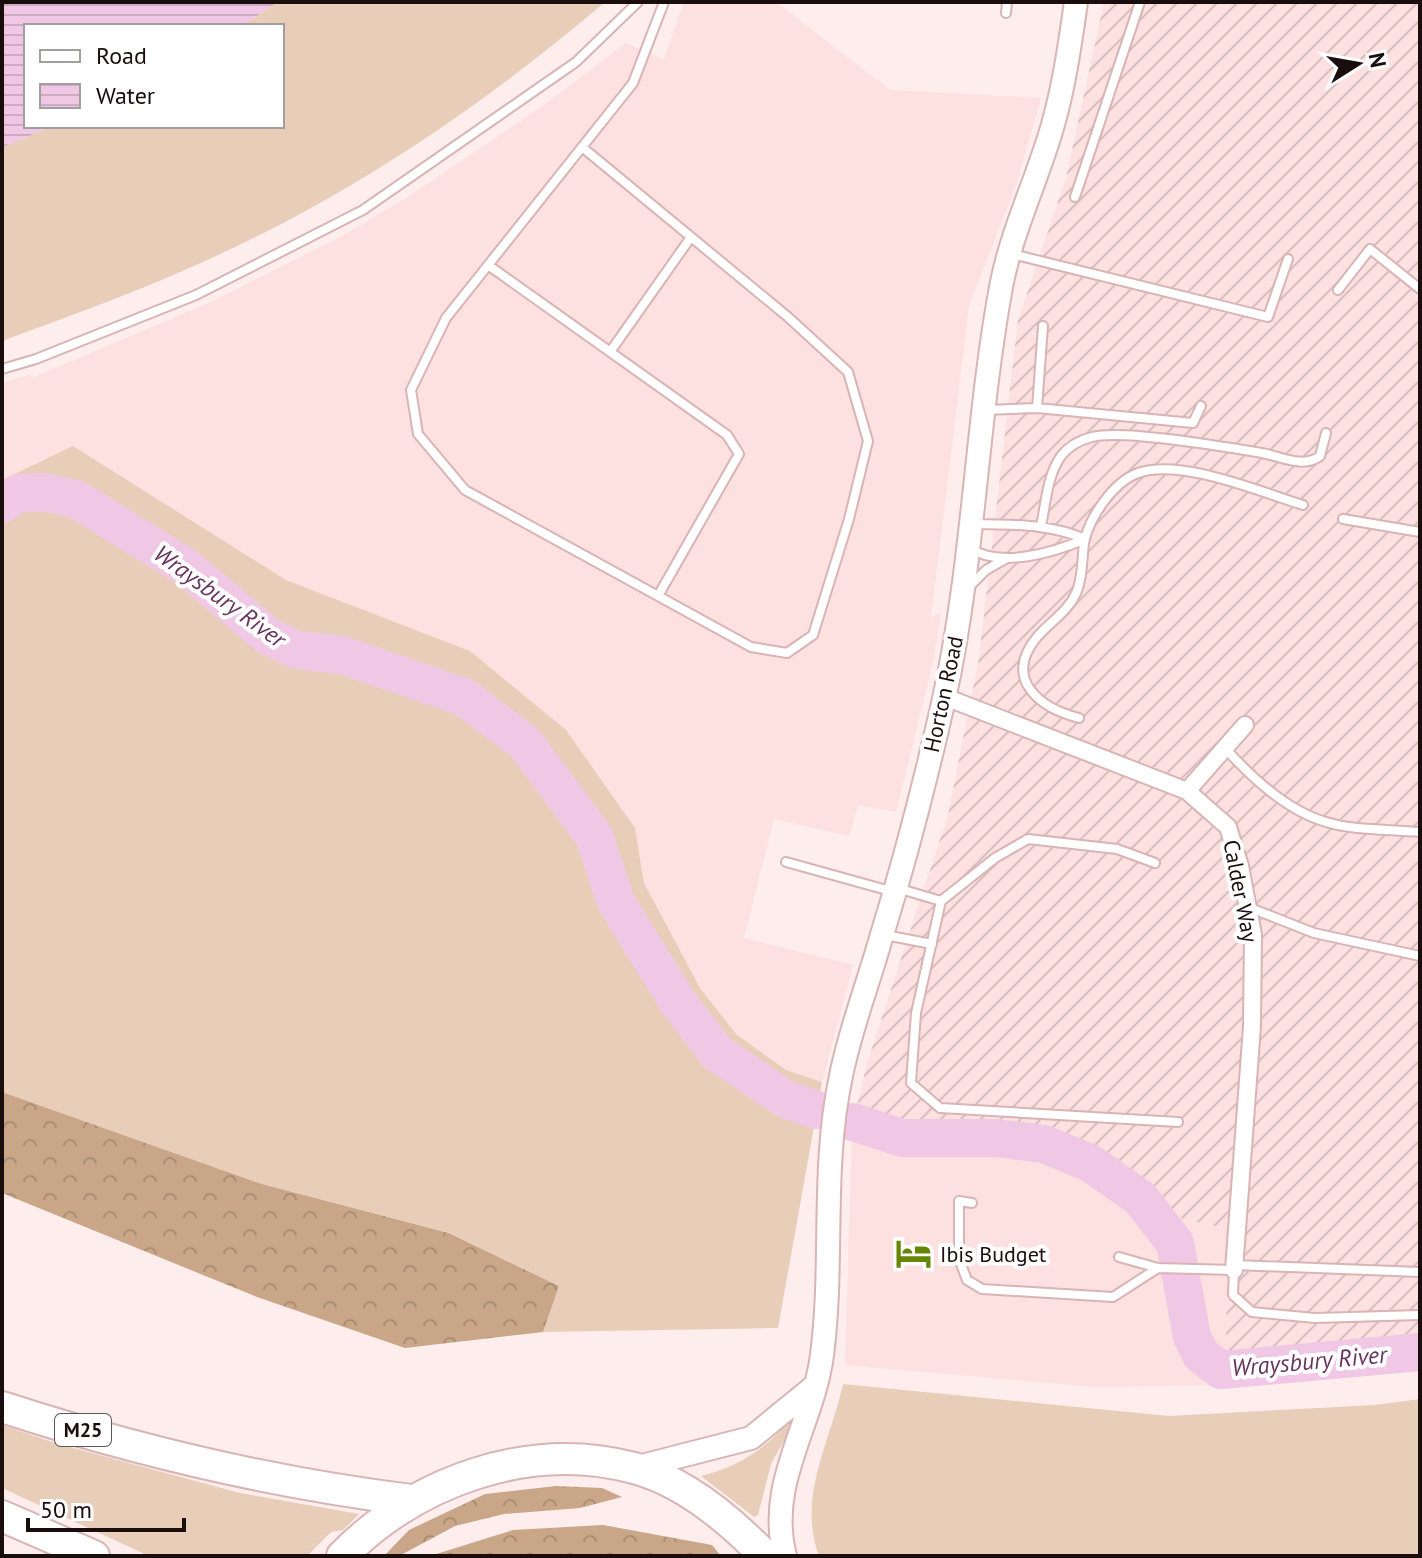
<svg xmlns="http://www.w3.org/2000/svg" width="1422" height="1558" viewBox="0 0 1422 1558" font-family="'PT Sans',sans-serif">
<style>
.built{fill:#fde0e0}
.industrial{fill:url(#industrial-furrows)}
.grass{fill:#e8ceb9}
.forest{fill:url(#forest-crowns)}
.water{fill:url(#water-rules)}
.lines{fill:none;stroke-linecap:round;stroke-linejoin:round}
.river{stroke:#f0c8e5;stroke-width:38}
.lane-casing{stroke:#d9b4b4;stroke-width:12}
.street-casing{stroke:#d9b4b4;stroke-width:20}
.secondary-casing{stroke:#d9b4b4;stroke-width:26}
.highway-casing{stroke:#d9b4b4;stroke-width:34}
.lane{stroke:#fff;stroke-width:8}
.street{stroke:#fff;stroke-width:16}
.secondary{stroke:#fff;stroke-width:22}
.highway{stroke:#fff;stroke-width:30}
.labels{text-anchor:middle;dominant-baseline:central;stroke-width:8;stroke-linejoin:round;paint-order:stroke}
.shield{fill:#fff;stroke:#5e5656;stroke-width:2}
.shield-label{font-size:20px;font-weight:bold;fill:#190d0d}
.street-label{font-size:22px;fill:#190d0d;stroke:#fff}
.poi-label{font-size:22px;fill:#190d0d;stroke:#fff;text-anchor:start}
.water-label{font-size:24px;font-style:italic;fill:#67355c;stroke:#fff}
</style>
<defs>
<pattern id="industrial-furrows" width="10" height="10" patternUnits="userSpaceOnUse" patternTransform="scale(2)"><rect width="10" height="10" fill="#fde0e0"/><path d="M-1 1l2-2M0 10L10 0M9 11l2-2" fill="none" stroke="#d8bfbf"/></pattern>
<pattern id="forest-crowns" width="20" height="18" patternUnits="userSpaceOnUse" patternTransform="scale(2)"><rect width="20" height="18" fill="#c9a688"/><path d="M2 6a3 3 0 1 1 6 0M12 15a3 3 0 1 1 6 0" fill="none" stroke="#ac8e74"/></pattern>
<pattern id="water-rules" width="6" height="5" patternUnits="userSpaceOnUse" patternTransform="scale(2)"><rect width="6" height="5" fill="#f0c8e5"/><path d="M0 2.5h6" fill="none" stroke="#cdabc3"/></pattern>
</defs>
<rect width="100%" height="100%" fill="#fdeded"/>
<!-- built -->
<path class="built" d="M684,2H776L890,90L1041,98L1017,182L969,306L931,617L941,613L933,662L896,812L858,805L849,836L774,819L744,938L853,965L822,1082L786,1070L736,1034L700,988L644,883L635,828L470,651L286,580L73,446L2,480V383L30,374L32,378L213,301L340,237L408,197L540,108L626,43L664,60Z
M852,1128L931,1152L1051,1158L1074,1164L1140,1209L1228,1229L1225,1385L1094,1387L845,1365Z"/>
<!-- industrial -->
<path class="industrial" d="M1104,2H1420V1369L1225,1385L1228,1229L1140,1209L1074,1164L1051,1158L931,1152L852,1128L867,1063L948,815L979,658L1018,320L1066,178Z"/>
<!-- grass -->
<path class="grass" d="M278,2H605C484,105 350,196 205,261C139,291 70,316 2,341V147L53,126H282V26H242Z
M73,446L286,580L470,651L566,730L635,828L644,883L700,988L736,1034L786,1070L822,1082L778,1328L543,1332L559,1286L450,1233L262,1184L2,1092V480Z
M843,1384L1169,1416L1375,1405L1420,1399V1556H819C797,1497 830,1443 843,1384Z
M804,1405L771,1464L758,1515L754,1517L701,1476C746,1466 776,1439 804,1405Z
M2,1425L55,1443L240,1493L359,1514L343,1530L331,1532L307,1556H149L2,1488Z"/>
<!-- forest -->
<path class="forest" d="M2,1092L262,1184L449,1233L559,1286L543,1332L405,1348L257,1297L2,1193Z
M556,1486L602,1488L622,1497L580,1508L504,1514L455,1526L399,1556H384L409,1530L485,1494Z
M603,1525L712,1545L721,1556H430L513,1530Z"/>
<!-- water -->
<path class="water" d="M2,2H278L242,26H26V126H53L2,147Z"/>
<g class="lines">
<!-- river -->
<path class="river" d="M2,504L19,493L44,492L76,499L186,567L268,636L297,650L342,655L464,697L525,743L594,836L616,902L678,1002L717,1053L787,1100L817,1110
M853,1122L902,1138H996L1044,1144L1090,1163L1140,1198L1175,1243L1192,1337L1201,1355L1221,1370L1420,1352"/>
<defs>
<path id="lane" d="M1006,13L1007,2
M582,147L788,317L848,372L868,441L849,519L813,635L787,653L751,647L465,490L418,434L411,390L446,318L633,83L664,2
M1075,197L1140,2
M1012,254L1268,317L1288,259
M488,265L727,435L739,454L658,596
M1338,290L1370,249L1420,289
M610,352L691,237
M2,369L36,359L196,295L363,210L576,62L638,2
M1037,408L1043,326
M987,410L1037,408L1193,423L1201,406
M1343,519L1420,532
M972,524C1011,525 1049,523 1085,539
M1041,526C1046,503 1047,476 1061,456C1068,447 1080,440 1092,437C1122,429 1226,447 1262,453C1280,456 1303,469 1320,456L1326,433
M970,548C1000,569 1055,552 1085,539
M967,589L986,570L1007,558
M1079,718C1040,708 1002,679 1037,637C1051,621 1069,611 1077,591C1083,576 1082,559 1084,543C1089,518 1113,482 1138,473C1181,458 1260,492 1303,505
M1225,748C1251,777 1287,811 1326,822C1355,831 1390,829 1420,832
M786,862L894,892
M1155,863L1117,849L1028,839L995,858L941,901L916,1013L911,1083L940,1108L1178,1122
M897,888L941,901
M1248,907L1314,933L1420,956
M885,935L932,944
M972,1203L959,1201V1259L967,1280L982,1289L1113,1297L1158,1268
M1119,1257L1158,1268L1234,1270L1233,1295L1252,1312L1315,1318L1420,1315
M1235,1265L1420,1272"/>
<path id="street" d="M945,697L1187,791L1228,827L1240,866L1253,935L1252,1026L1234,1270
M1187,791L1245,725"/>
<path id="secondary" d="M634,1468L751,1438L816,1385
M785,1556C766,1483 813,1425 822,1355C834,1262 821,1169 841,1076C850,1030 868,984 881,938C905,860 926,779 944,699C974,563 976,424 1001,287C1011,233 1037,180 1052,128C1064,87 1070,44 1076,2"/>
<path id="highway" d="M2,1407C134,1450 273,1483 411,1500
M2,1516L94,1556
M342,1556C416,1481 529,1440 634,1468C684,1481 730,1520 765,1556"/>
</defs>
<!-- lane casing -->
<use href="#lane" class="lane-casing"/>
<!-- street casing -->
<use href="#street" class="street-casing"/>
<!-- secondary casing -->
<use href="#secondary" class="secondary-casing"/>
<!-- highway casing -->
<use href="#highway" class="highway-casing"/>
<!-- lane -->
<use href="#lane" class="lane"/>
<!-- street -->
<use href="#street" class="street"/>
<!-- secondary -->
<use href="#secondary" class="secondary"/>
<!-- highway -->
<use href="#highway" class="highway"/>
</g>
<!-- icons -->
<defs>
<symbol id="hotel-bare" viewBox="-9 -9 18 18"><path d="M-6-4.5h1.5V1H6V5H4.5V3h-9V5H-6ZM-4 0a1.8 1.8 0 1 1 3.6 0ZM.5 0V-2.5h3Q6-2.5 6 0Z" fill="#658703" stroke="#fff" stroke-width="2.5" paint-order="stroke"/></symbol>
</defs>
<g fill-rule="evenodd">
<use href="#hotel-bare" x="888" y="1228" width="51" height="51"/>
</g>
<g class="labels">
<!-- shield labels -->
<rect class="shield" x="55" y="1414" width="56" height="32" rx="6"/>
<g class="shield-label">
<text x="83" y="1430">M25</text>
</g>
<!-- street labels -->
<g class="street-label">
<text transform="translate(943 694) rotate(-78)">Horton Road</text>
<text transform="translate(1241 891) rotate(79)">Calder Way</text>
</g>
<!-- poi labels -->
<g class="poi-label">
<text x="940" y="1254">Ibis Budget</text>
</g>
<!-- water labels -->
<g class="water-label">
<text transform="translate(220 596) rotate(36)">Wraysbury River</text>
<text transform="translate(1309 1361) rotate(-5)">Wraysbury River</text>
</g>
</g>
<!-- border -->
<rect width="1422" height="1558" fill="none" stroke="#190d0d" stroke-width="8"/>
<!-- legend -->
<rect x="24" y="24" width="260" height="104" fill="#ffffff" stroke="#a39e9e" stroke-width="2"/>
<rect x="40" y="50" width="40" height="12" fill="#ffffff" stroke="#a39e9e" stroke-width="2"/>
<text x="96" y="64" font-size="24" fill="#190d0d">Road</text>
<rect x="40" y="84" width="40" height="24" fill="url(#water-rules)" stroke="#a39e9e" stroke-width="2"/>
<text x="96" y="104" font-size="24" fill="#190d0d">Water</text>
<!-- north arrow -->
<g transform="translate(1358 64) rotate(79)" stroke="#ffffff" stroke-width="6" paint-order="stroke">
<path d="M0-6L14 30L0 20L-14 30Z" fill="#190d0d"/>
<text y="-12" font-size="22" font-weight="bold" text-anchor="middle" fill="#190d0d">N</text>
</g>
<!-- scale -->
<path d="M28 1518v12h156v-12" fill="none" stroke="#190d0d" stroke-width="4"/>
<text x="40" y="1518" font-size="24" fill="#190d0d" stroke="#ffffff" stroke-width="6" paint-order="stroke">50 m</text>
</svg>
